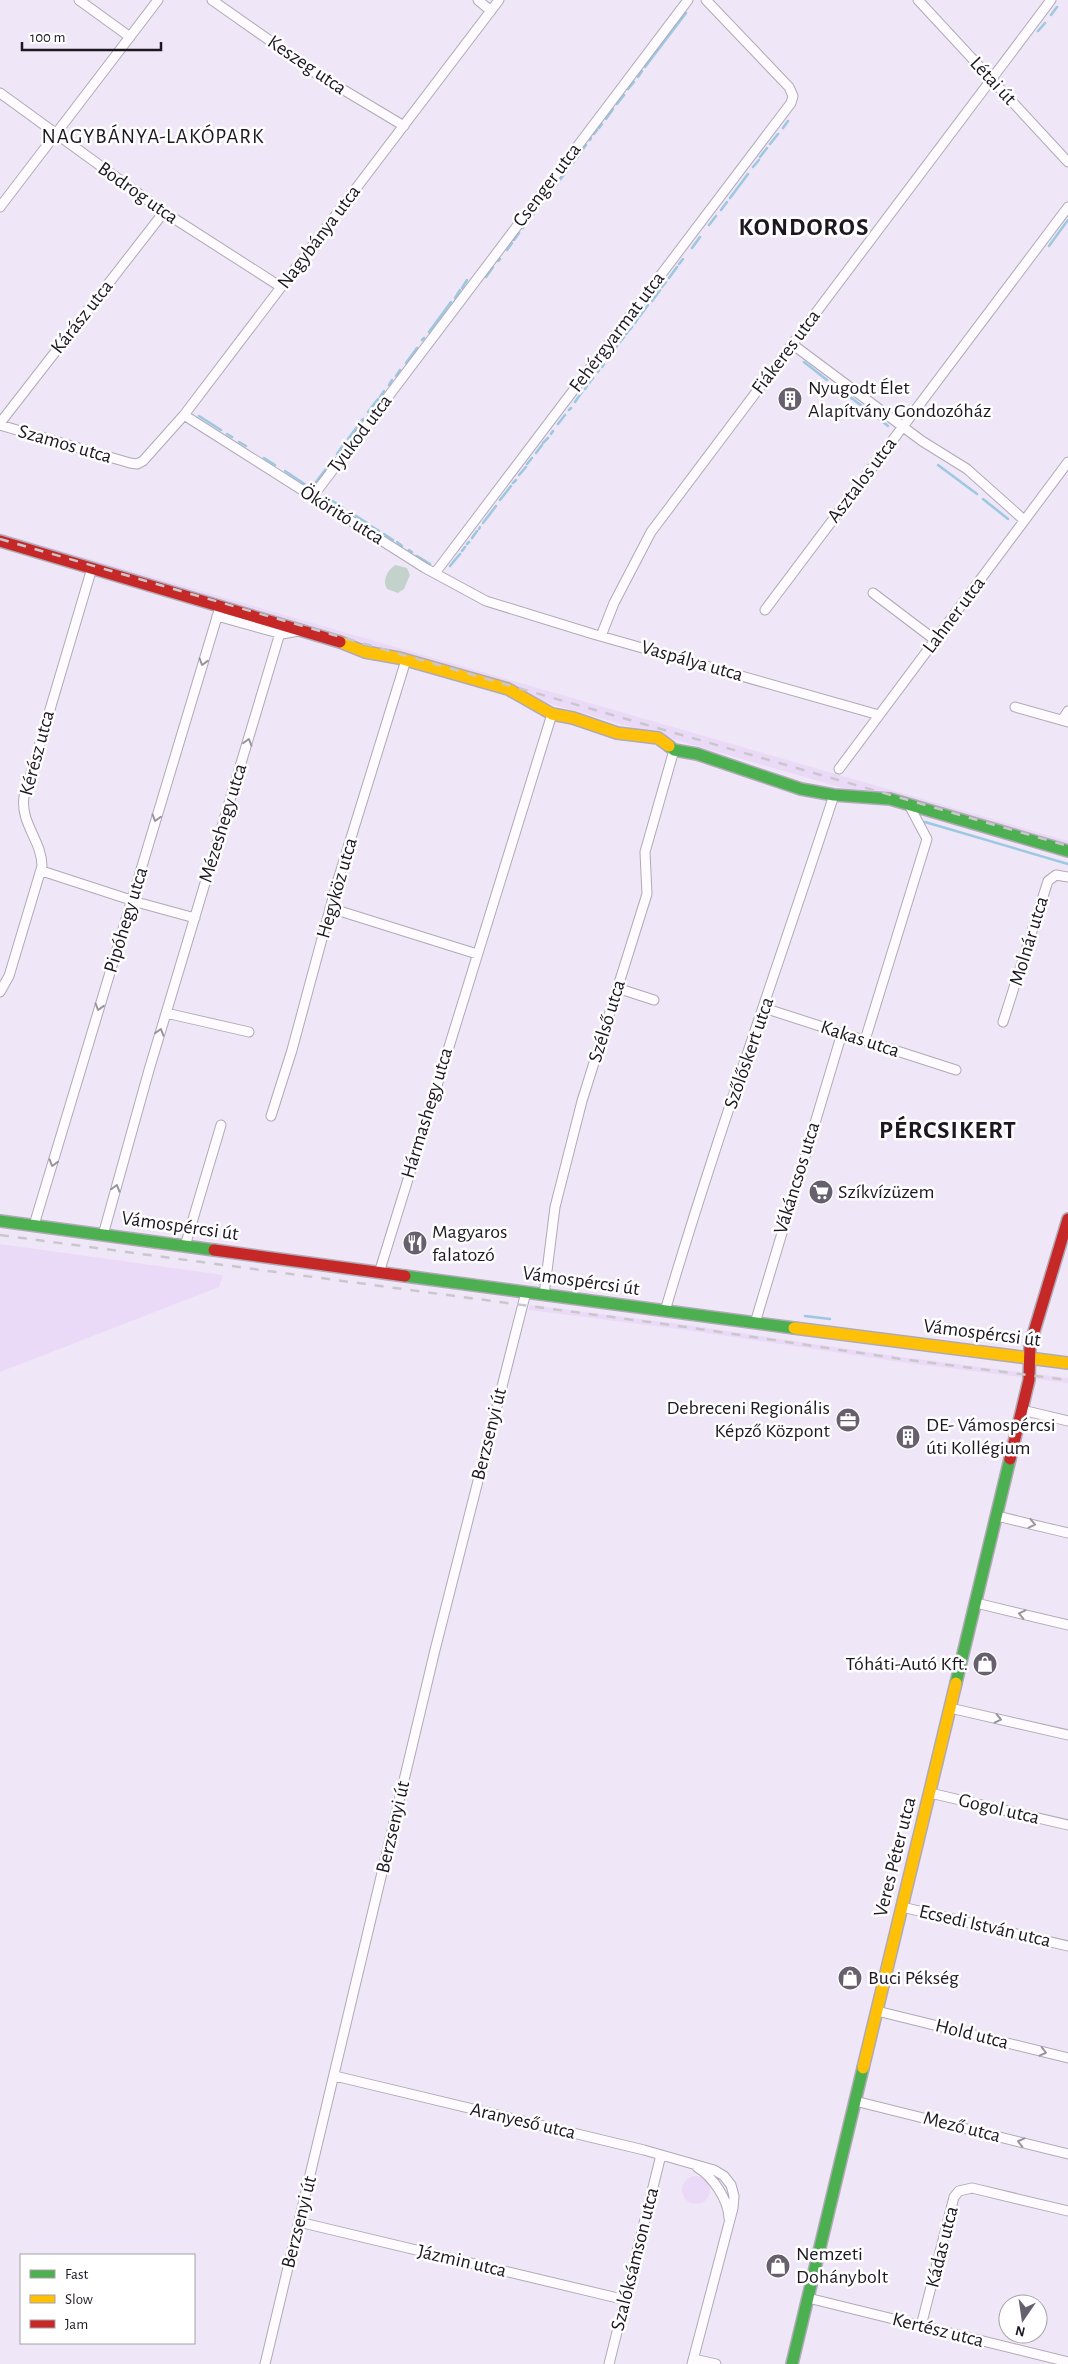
<svg xmlns="http://www.w3.org/2000/svg" width="1068" height="2364" viewBox="0 0 1068 2364" font-family="'Alegreya Sans',sans-serif">
<style>
.built{fill:#eadaf7}
.green{fill:#c3d3cc}
.lines{fill:none;stroke-linecap:round;stroke-linejoin:round}
.stream{stroke:#9cc8e1;stroke-width:2.5}
.street-casing{stroke:#b0aab6;stroke-width:11}
.fast-casing{stroke:#b0aab6;stroke-width:14}
.slow-casing{stroke:#b0aab6;stroke-width:14}
.jam-casing{stroke:#b0aab6;stroke-width:14}
.street{stroke:#fdfbfe;stroke-width:9}
.fast{stroke:#4caf50;stroke-width:11}
.slow{stroke:#ffc107;stroke-width:11}
.jam{stroke:#c62828;stroke-width:11}
.rail{stroke:#cac7cc;stroke-width:2.5;stroke-dasharray:9 9;stroke-linecap:butt}
.oneway{stroke:#98949b}
.labels{text-anchor:middle;dominant-baseline:central;stroke-width:5;stroke-linejoin:round;paint-order:stroke}
.street-label{font-size:20px;fill:#1d1722;stroke:#fff}
.poi-label{font-size:20px;fill:#1d1722;stroke:#fff;text-anchor:start}
.neighbourhood-label{font-size:21px;letter-spacing:1px;fill:#1d1722;stroke:#fff}
.district-label{font-size:25px;font-weight:bold;letter-spacing:1px;fill:#1d1722;stroke:#fff}
</style>
<rect width="100%" height="100%" fill="#efe6f7"/>
<!-- built -->
<path class="built" d="M0,533L1068,841V853L0,545Z
M0,1244L223,1275L219,1287L0,1372Z
M530,1305L687,1325L901,1357L1068,1378V1383L900,1362L686,1330L529,1310Z
M682 2190a14 14 0 1 1 28 0a14 14 0 1 1-28 0Z"/>
<!-- green -->
<path class="green" d="M395,565L407,568L410,575L404,589L398,593L387,589C382,580 387,571 395,565Z"/>
<g class="lines">
<!-- stream -->
<path class="stream" d="M1051,15L1057,7
M1038,31L1045,23
M645,67L686,13
M638,77L642,71
M628,89L634,82
M617,104L624,95
M606,119L613,109
M599,128L602,124
M783,128L788,121
M594,134L597,130
M590,140L591,138
M770,144L778,134
M583,149L586,145
M760,157L767,148
M572,164L582,151
M753,167L759,160
M555,186L567,171
M547,197L551,192
M730,198L748,174
M539,207L545,199
M721,210L727,202
M532,216L536,211
M709,225L716,216
M523,228L530,219
M514,240L519,233
M1049,246L1068,220
M692,248L700,237
M507,250L512,243
M498,261L500,259
M679,264L683,259
M486,277L493,267
M669,278L677,267
M662,287L666,282
M462,288L467,280
M455,298L460,290
M652,301L660,290
M640,316L648,305
M635,323L638,318
M429,332L451,302
M626,334L632,327
M422,340L424,338
M620,342L624,337
M610,356L617,346
M606,360L608,358
M804,362L827,380
M406,363L417,348
M602,367L604,364
M598,372L599,370
M396,376L400,370
M589,383L593,378
M389,385L392,380
M834,385L866,409
M585,389L587,386
M380,397L384,391
M575,402L582,392
M569,410L571,408
M368,412L378,399
M873,414L888,426
M199,416L221,430
M558,424L565,415
M227,434L232,437
M551,434L553,431
M348,439L363,419
M239,442L246,446
M543,443L548,438
M536,453L542,445
M337,454L344,444
M264,458L275,465
M527,464L532,458
M938,465L977,494
M285,471L309,487
M519,475L526,467
M316,482L332,461
M513,483L516,480
M326,497L345,509
M983,499L1008,519
M500,500L511,486
M353,514L367,523
M483,523L496,506
M371,526L379,531
M479,529L480,527
M384,534L393,540
M472,538L477,531
M397,542L402,546
M467,544L469,542
M409,550L412,552
M462,551L465,547
M417,556L430,564
M450,566L460,554
M925,822L1068,864
M805,1316L830,1319"/>
<defs>
<path id="street" d="M79,0L130,37
M212,0L317,74L404,126
M478,0L491,11
M918,0L1068,162
M0,93L164,212L281,287
M0,207L158,0
M792,344L922,441L967,469L1024,520
M184,415L425,568L486,601L593,634L879,715
M0,423L164,212
M0,425L130,463L137,464L143,461L184,415L499,0
M313,496L688,0
M435,573L791,103L793,96L789,87L706,0
M873,593L935,640
M765,610L1068,207
M217,616L282,634L304,630
M601,636L614,603L651,532L1051,0
M1015,707L1068,722
M1062,720L1068,711
M839,769L1068,462
M42,871L140,903L195,918
M330,908L477,954
M617,988L654,1000
M0,992L9,976L42,866C42,841 20,823 24,797L92,568
M764,1008L956,1070
M166,1013L249,1032
M1003,1022L1048,881L1056,875L1068,877
M865,1040L927,839L909,805
M271,1116L292,1050L337,883L406,660
M34,1225L220,607
M103,1235L149,1070L280,633
M185,1246L221,1125
M379,1273L552,714
M544,1295L555,1207L582,1101L647,894L645,852L674,750
M665,1311C716,1138 778,967 834,795
M755,1323L842,1033
M1022,1410L1068,1421
M997,1516L1068,1533
M976,1603L1068,1625
M950,1708L1068,1735
M930,1793L1068,1825
M902,1907L1068,1946
M877,2011L1068,2058
M335,2076L644,2150L714,2170L724,2176L731,2185L734,2196L733,2208L692,2364
M855,2101L1068,2154
M697,2167C713,2177 728,2199 729,2218
M299,2222L626,2300
M808,2298L1068,2362
M921,2326L954,2197L959,2191L972,2188L1068,2211
M694,2359L716,2364
M265,2364L435,1650L526,1292
M609,2364L661,2155"/>
<path id="fast" d="M669,746L674,750L697,754L801,789L834,795L890,799L1068,851
M0,1221L214,1250
M405,1276L794,1328
M956,1683L1010,1459
M792,2364L863,2068"/>
<path id="slow" d="M340,642L365,652L399,658L508,689L552,714L573,718L617,733L658,738L669,746
M794,1328L1068,1363
M863,2068L956,1683"/>
<path id="jam" d="M0,541L340,642
M214,1250L405,1276
M1010,1459L1029,1380L1030,1345L1068,1219"/>
</defs>
<!-- street casing -->
<use href="#street" class="street-casing"/>
<!-- fast casing -->
<use href="#fast" class="fast-casing"/>
<!-- slow casing -->
<use href="#slow" class="slow-casing"/>
<!-- jam casing -->
<use href="#jam" class="jam-casing"/>
<!-- street -->
<use href="#street" class="street"/>
<!-- fast -->
<use href="#fast" class="fast"/>
<!-- slow -->
<use href="#slow" class="slow"/>
<!-- jam -->
<use href="#jam" class="jam"/>
<!-- rail -->
<path class="rail" d="M0,539L1068,846
M0,1235L686,1327L901,1359L1068,1380"/>
</g>
<!-- one-way arrows -->
<defs><path id="oneway-chevron" d="M-2-3.5L2.5 0L-2 3.5" fill="none" stroke-width="1.6" stroke-linecap="round" stroke-linejoin="round" transform="scale(1.25)"/></defs>
<g class="oneway">
<use href="#oneway-chevron" transform="translate(203 662) rotate(107)"/>
<use href="#oneway-chevron" transform="translate(248 742) rotate(-73)"/>
<use href="#oneway-chevron" transform="translate(156 818) rotate(106)"/>
<use href="#oneway-chevron" transform="translate(99 1007) rotate(107)"/>
<use href="#oneway-chevron" transform="translate(160 1032) rotate(-73)"/>
<use href="#oneway-chevron" transform="translate(53 1163) rotate(107)"/>
<use href="#oneway-chevron" transform="translate(116 1188) rotate(-74)"/>
<use href="#oneway-chevron" transform="translate(1032 1524) rotate(13)"/>
<use href="#oneway-chevron" transform="translate(1022 1614) rotate(-167)"/>
<use href="#oneway-chevron" transform="translate(998 1719) rotate(13)"/>
<use href="#oneway-chevron" transform="translate(1043 2052) rotate(14)"/>
<use href="#oneway-chevron" transform="translate(1021 2142) rotate(-166)"/>
</g>
<!-- icons -->
<defs>
<symbol id="building-disc" viewBox="-11 -11 22 22"><circle r="9.5" fill="#665f6d" stroke="#fff"/><path d="M-4-6H4V6H1V3H-1V6H-4ZM-2.5-4.3h1.7v1.8h-1.7ZM.8-4.3h1.7v1.8H.8ZM-2.5-1h1.7V.8h-1.7ZM.8-1h1.7V.8H.8Z" fill="#fff"/></symbol>
<symbol id="supermarket-disc" viewBox="-11 -11 22 22"><circle r="9.5" fill="#665f6d" stroke="#fff"/><path d="M-6-5.5h2.5l.6 2H6L4.5 2H-2.5L-4.4-4H-6ZM-1.5 3.2a1.3 1.3 0 1 0 .1 0ZM3 3.2a1.3 1.3 0 1 0 .1 0Z" fill="#fff"/></symbol>
<symbol id="restaurant-disc" viewBox="-11 -11 22 22"><circle r="9.5" fill="#665f6d" stroke="#fff"/><path d="M-5-6h1v4h1v-4h1v4h1v-4h1v5L-1.5 .5V6h-2V.5L-5-1ZM5-6V6H3V1.5H1.5Q1.5-4 5-6Z" fill="#fff"/></symbol>
<symbol id="office-disc" viewBox="-11 -11 22 22"><circle r="9.5" fill="#665f6d" stroke="#fff"/><path d="M-6-3h4V-5.5h4V-3h4V5H-6ZM-1-4.5V-3h2v-1.5ZM-6 0V1H6V0Z" fill="#fff"/></symbol>
<symbol id="shop-disc" viewBox="-11 -11 22 22"><circle r="9.5" fill="#665f6d" stroke="#fff"/><path d="M-5-2.5h2.3a2.7 3.5 0 0 1 5.4 0H5L5.5 6h-11ZM-1.5-2.5h3a1.5 2.3 0 0 0-3 0Z" fill="#fff"/></symbol>
</defs>
<g fill-rule="evenodd">
<use href="#building-disc" x="776" y="385" width="28" height="28"/>
<use href="#supermarket-disc" x="807" y="1178" width="28" height="28"/>
<use href="#restaurant-disc" x="401" y="1229" width="28" height="28"/>
<use href="#office-disc" x="834" y="1406" width="28" height="28"/>
<use href="#building-disc" x="894" y="1423" width="28" height="28"/>
<use href="#shop-disc" x="971" y="1650" width="28" height="28"/>
<use href="#shop-disc" x="836" y="1964" width="28" height="28"/>
<use href="#shop-disc" x="764" y="2252" width="28" height="28"/>
</g>
<g class="labels">
<!-- street labels -->
<g class="street-label">
<text transform="translate(307 65) rotate(34)">Keszeg utca</text>
<text transform="translate(993 81) rotate(47)">Létai út</text>
<text transform="translate(547 185) rotate(-53)">Csenger utca</text>
<text transform="translate(138 193) rotate(35)">Bodrog utca</text>
<text transform="translate(319 237) rotate(-53)">Nagybánya utca</text>
<text transform="translate(82 317) rotate(-52)">Kárász utca</text>
<text transform="translate(617 332) rotate(-53)">Fehérgyarmat utca</text>
<text transform="translate(786 352) rotate(-53)">Fiákeres utca</text>
<text transform="translate(360 434) rotate(-53)">Tyukod utca</text>
<text transform="translate(65 444) rotate(16)">Szamos utca</text>
<text transform="translate(862 480) rotate(-53)">Asztalos utca</text>
<text transform="translate(342 515) rotate(32)">Ököritó utca</text>
<text transform="translate(954 615) rotate(-53)">Lahner utca</text>
<text transform="translate(692 661) rotate(16)">Vaspálya utca</text>
<text transform="translate(37 753) rotate(-75)">Kérész utca</text>
<text transform="translate(223 823) rotate(-73)">Mézeshegy utca</text>
<text transform="translate(337 888) rotate(-74)">Hegyköz utca</text>
<text transform="translate(126 920) rotate(-73)">Pipóhegy utca</text>
<text transform="translate(1029 941) rotate(-73)">Molnár utca</text>
<text transform="translate(607 1021) rotate(-73)">Szélső utca</text>
<text transform="translate(860 1039) rotate(18)">Kakas utca</text>
<text transform="translate(749 1053) rotate(-71)">Szőlőskert utca</text>
<text transform="translate(427 1113) rotate(-73)">Hármashegy utca</text>
<text transform="translate(797 1178) rotate(-73)">Vákáncsos utca</text>
<text transform="translate(180 1226) rotate(8)">Vámospércsi út</text>
<text transform="translate(581 1281) rotate(8)">Vámospércsi út</text>
<text transform="translate(982 1333) rotate(7)">Vámospércsi út</text>
<text transform="translate(489 1434) rotate(-76)">Berzsenyi út</text>
<text transform="translate(999 1809) rotate(13)">Gogol utca</text>
<text transform="translate(393 1827) rotate(-77)">Berzsenyi út</text>
<text transform="translate(895 1857) rotate(-76)">Veres Péter utca</text>
<text transform="translate(985 1926) rotate(13)">Ecsedi István utca</text>
<text transform="translate(972 2034) rotate(14)">Hold utca</text>
<text transform="translate(523 2121) rotate(13)">Aranyeső utca</text>
<text transform="translate(962 2127) rotate(14)">Mező utca</text>
<text transform="translate(299 2222) rotate(-76)">Berzsenyi út</text>
<text transform="translate(942 2247) rotate(-76)">Kádas utca</text>
<text transform="translate(635 2259) rotate(-76)">Szalóksámson utca</text>
<text transform="translate(462 2261) rotate(13)">Jázmin utca</text>
<text transform="translate(938 2330) rotate(14)">Kertész utca</text>
</g>
<!-- poi labels -->
<g class="poi-label">
<text x="808" y="388">Nyugodt Élet<tspan x="808" dy="23">Alapítvány Gondozóház</tspan></text>
<text x="838" y="1192">Szíkvízüzem</text>
<text x="432" y="1232">Magyaros<tspan x="432" dy="23">falatozó</tspan></text>
<text x="830" y="1408" text-anchor="end">Debreceni Regionális<tspan x="830" dy="23">Képző Központ</tspan></text>
<text x="926" y="1425">DE- Vámospércsi<tspan x="926" dy="23">úti Kollégium</tspan></text>
<text x="968" y="1664" text-anchor="end">Tóháti-Autó Kft.</text>
<text x="868" y="1978">Buci Pékség</text>
<text x="796" y="2254">Nemzeti<tspan x="796" dy="23">Dohánybolt</tspan></text>
</g>
<!-- neighbourhood labels -->
<g class="neighbourhood-label">
<text x="153" y="136">NAGYBÁNYA-LAKÓPARK</text>
</g>
<!-- district labels -->
<g class="district-label">
<text x="804" y="227">KONDOROS</text>
<text x="948" y="1130">PÉRCSIKERT</text>
</g>
</g>
<!-- legend -->
<rect x="20" y="2254" width="175" height="90" fill="#ffffff" stroke="#a5a2a7"/>
<rect x="30" y="2270" width="25" height="8" fill="#4caf50" stroke="#a5a2a7"/>
<text x="65" y="2279" font-size="15" fill="#1d1722">Fast</text>
<rect x="30" y="2295" width="25" height="8" fill="#ffc107" stroke="#a5a2a7"/>
<text x="65" y="2304" font-size="15" fill="#1d1722">Slow</text>
<rect x="30" y="2320" width="25" height="8" fill="#c62828" stroke="#a5a2a7"/>
<text x="65" y="2329" font-size="15" fill="#1d1722">Jam</text>
<!-- north arrow -->
<g transform="translate(1023 2319) rotate(193)"><circle r="24" fill="#ffffff" stroke="#a5a2a7"/>
<path d="M0-4L9 19L0 12L-9 19Z" fill="#665f6d"/>
<text y="-8" font-size="14" font-weight="bold" text-anchor="middle" fill="#1d1722">N</text>
</g>
<!-- scale -->
<path d="M22 42v8h139v-8" fill="none" stroke="#1d1722" stroke-width="2.5"/>
<text x="30" y="42" font-size="15" fill="#1d1722" stroke="#ffffff" stroke-width="4" paint-order="stroke">100 m</text>
</svg>
